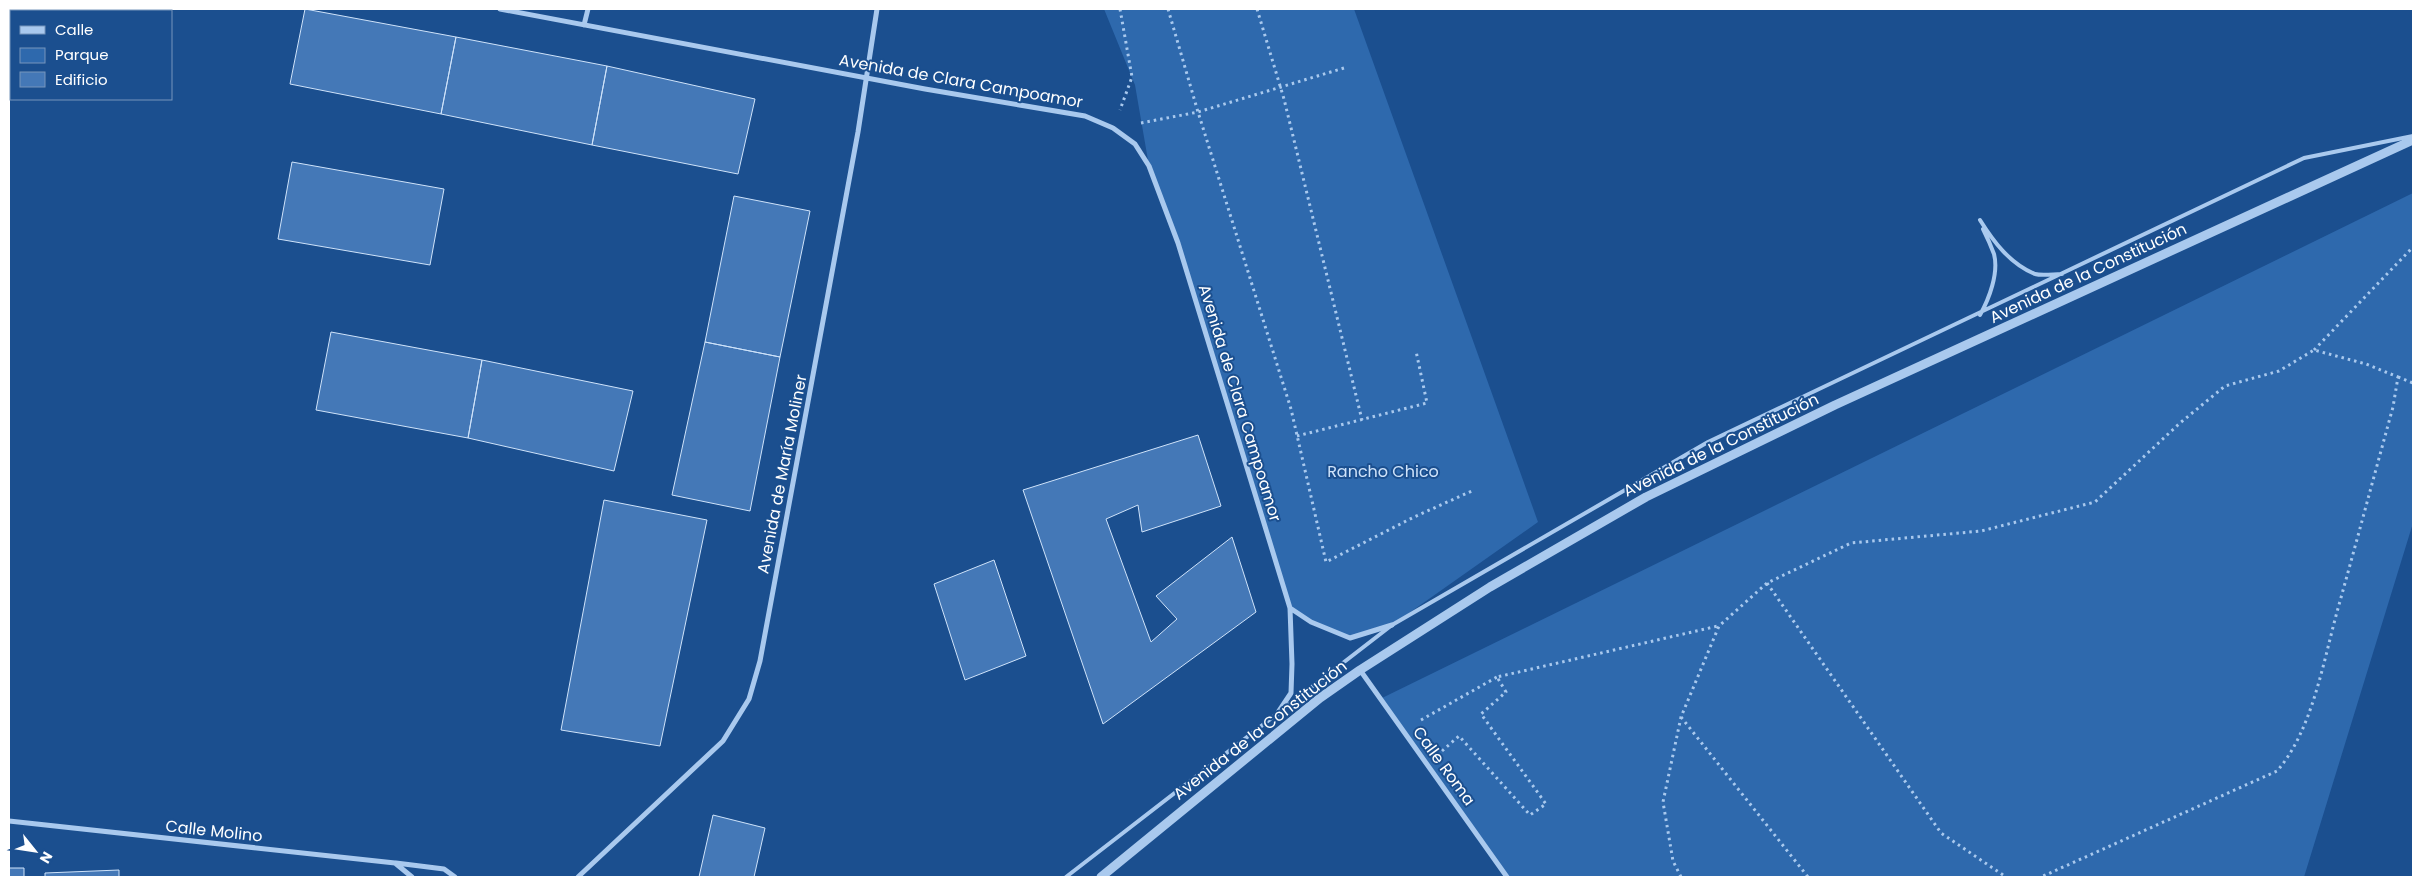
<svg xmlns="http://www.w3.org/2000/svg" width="2422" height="886" viewBox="0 0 2422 886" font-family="Poppins,sans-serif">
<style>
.green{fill:#2e69ad}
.building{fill:#4478b7;stroke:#cfe3fa}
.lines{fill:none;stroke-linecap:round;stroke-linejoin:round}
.path{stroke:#a9c9ee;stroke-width:3;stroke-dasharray:2.5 4;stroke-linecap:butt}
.service{stroke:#a9c9ee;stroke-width:4}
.minor{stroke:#a9c9ee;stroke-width:5}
.tertiary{stroke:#a9c9ee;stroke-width:9}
.labels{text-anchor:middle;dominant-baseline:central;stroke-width:4;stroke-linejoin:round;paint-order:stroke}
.street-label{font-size:16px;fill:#fff;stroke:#1b4f8f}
.park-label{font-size:16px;fill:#cfe3fa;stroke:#1b4f8f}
</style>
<rect width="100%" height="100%" fill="#1b4f8f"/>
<!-- green -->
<path class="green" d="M1104,9H1354L1538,522L1392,625L1350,638L1311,622L1290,608L1178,243L1149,166L1135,85Z
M2413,193V523L2304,877H1507L1380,699Z"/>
<!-- building -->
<path class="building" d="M305,9L456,37L441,114L290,84Z
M456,37L607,66L592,145L441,114Z
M607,66L755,99L738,174L592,145Z
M292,162L444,189L430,265L278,239Z
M734,196L810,211L780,357L705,342Z
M331,332L482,360L468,438L316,410Z
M705,342L780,357L750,511L672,495Z
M482,360L633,391L614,471L468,438Z
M1198,435L1221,506L1142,532L1138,505L1106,519L1151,642L1177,619L1156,596L1232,537L1256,612L1103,724L1023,490Z
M604,500L707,520L660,746L561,730Z
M994,560L1026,656L965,680L934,584Z
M713,815L765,828L754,877H699Z
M9,868H24V877H9Z
M119,870V877H45V873Z"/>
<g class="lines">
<!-- path -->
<path class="path" d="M1120,9L1132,77L1120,110
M1168,9L1198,112L1291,409L1326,562L1414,517L1474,490
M1257,9L1284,99L1362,420
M1141,123L1198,112L1344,68
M2314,350L2413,247
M2398,377L2413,383
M1297,436L1427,403L1416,351
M1767,583L1941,833L2006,877
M1681,717L1808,877
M1421,720L1497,677
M1442,751L1459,736L1530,815L1546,804L1481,714L1506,692L1497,677L1718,626
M1681,877L1673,861L1663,802L1681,717L1719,626L1767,583L1851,543L1981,531L2095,502L2180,423L2225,386L2279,371L2314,350L2366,364L2398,377L2393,407C2374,476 2356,544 2337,612C2323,663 2312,731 2277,771L2041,877"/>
<!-- service -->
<path class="service" d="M1980,220C1993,241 2010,264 2035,274C2042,276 2054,274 2062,274
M1980,315C1989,299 1999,273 1994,254C1991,246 1987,237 1983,229
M1066,877L1392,625L1708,442L2304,158L2413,136"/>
<!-- minor -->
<path class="minor" d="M500,9L925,89L1085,116L1113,128L1135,144L1149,166L1178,243L1290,608L1292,664L1291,693L1277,714
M584,25L588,9
M1290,608L1311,622L1350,638L1392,625
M1360,670L1507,877
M9,821L395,863L412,877
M396,863L444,869L455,877
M578,877L723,741L749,699L760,661L858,132L877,9"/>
<!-- tertiary -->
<path class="tertiary" d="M1101,877L1320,698L1360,670L1490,587L1646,497L1835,405L2413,140"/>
</g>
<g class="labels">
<!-- street labels -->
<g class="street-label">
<text transform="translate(961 81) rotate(10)">Avenida de Clara Campoamor</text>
<text transform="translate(2088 273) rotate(-25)">Avenida de la Constitución</text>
<text transform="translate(1240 403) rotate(73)">Avenida de Clara Campoamor</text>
<text transform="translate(1721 445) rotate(-26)">Avenida de la Constitución</text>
<text transform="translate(782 474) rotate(-79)">Avenida de María Moliner</text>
<text transform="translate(1260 730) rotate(-38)">Avenida de la Constitución</text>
<text transform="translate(1444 766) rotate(54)">Calle Roma</text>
<text transform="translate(214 831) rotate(6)">Calle Molino</text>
</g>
<!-- park labels -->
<g class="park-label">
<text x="1383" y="471">Rancho Chico</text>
</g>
</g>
<!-- border -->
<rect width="2422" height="886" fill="none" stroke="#ffffff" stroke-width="20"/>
<!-- legend -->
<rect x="10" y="10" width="162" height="90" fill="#1b4f8f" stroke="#7695bc"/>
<rect x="20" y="26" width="25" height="8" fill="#a9c9ee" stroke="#7695bc"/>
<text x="55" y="35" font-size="15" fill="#ffffff">Calle</text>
<rect x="20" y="48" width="25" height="15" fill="#2e69ad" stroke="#7695bc"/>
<text x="55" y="60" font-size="15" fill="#ffffff">Parque</text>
<rect x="20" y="72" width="25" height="15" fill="#4478b7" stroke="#7695bc"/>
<text x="55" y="85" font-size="15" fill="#ffffff">Edificio</text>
<!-- north arrow -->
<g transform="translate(35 851) rotate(120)" stroke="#1b4f8f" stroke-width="4" paint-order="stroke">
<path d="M0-4L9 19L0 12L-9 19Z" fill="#ffffff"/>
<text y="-8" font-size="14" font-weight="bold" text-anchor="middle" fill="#ffffff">N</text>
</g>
</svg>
